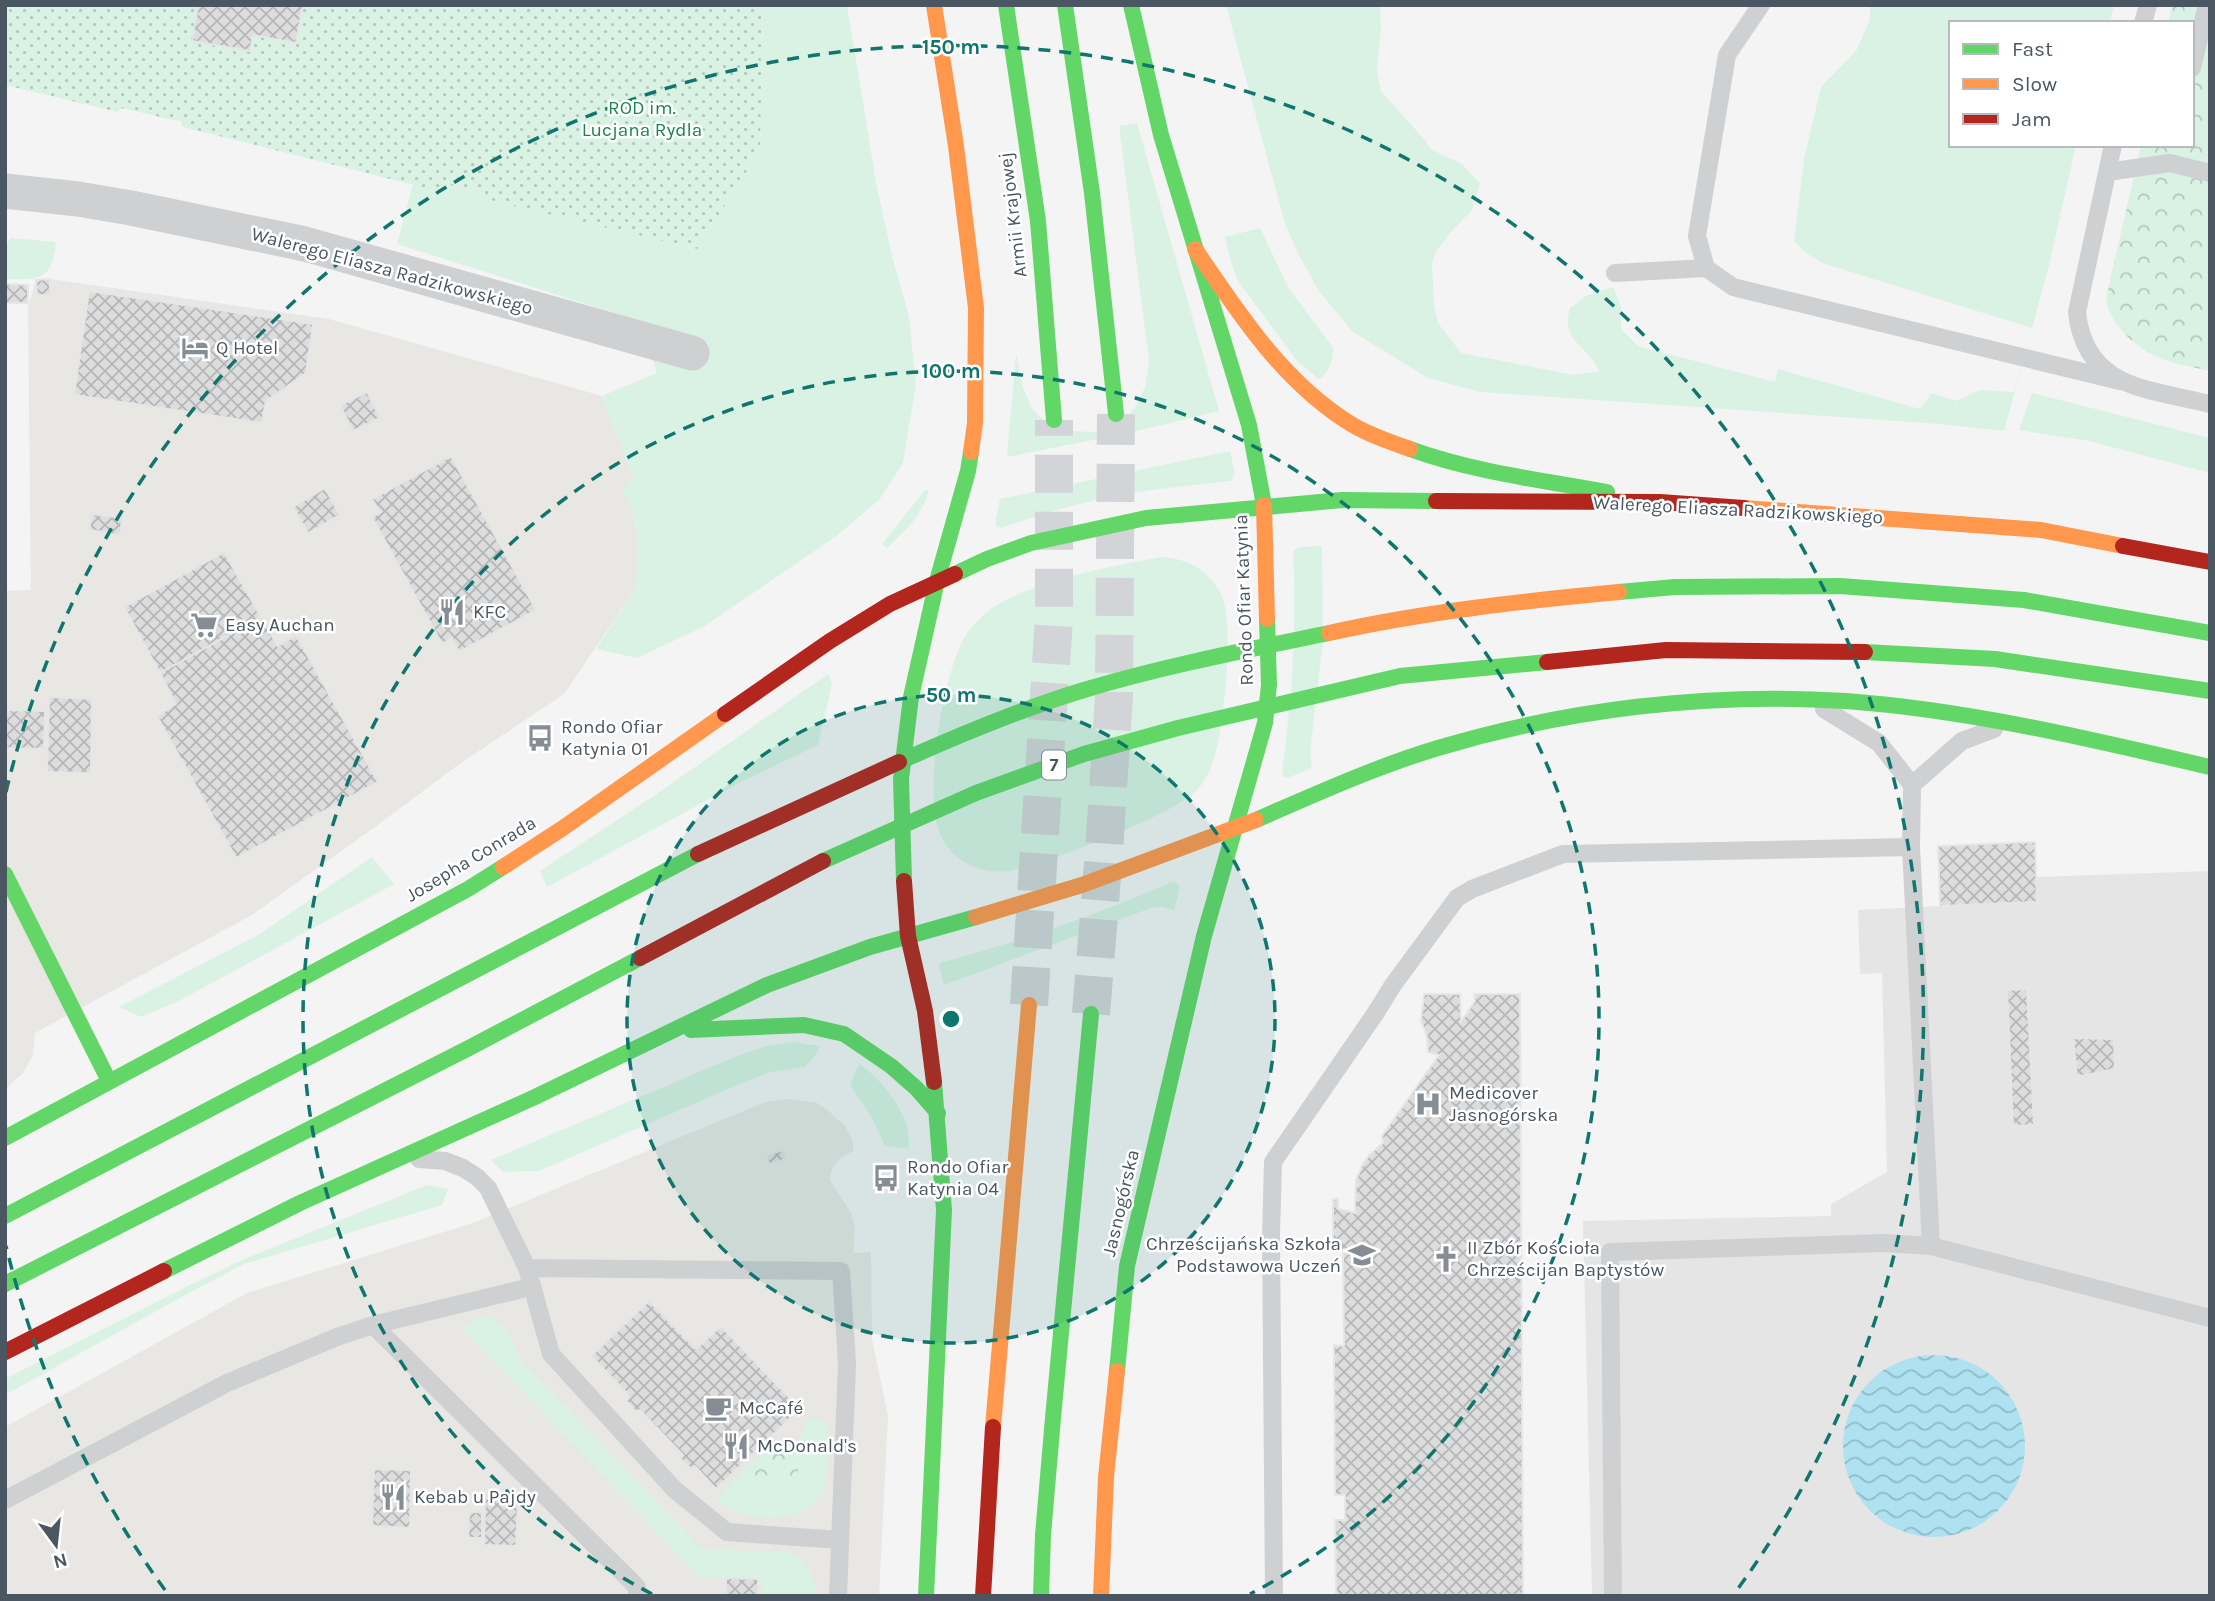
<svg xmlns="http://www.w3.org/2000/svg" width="2215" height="1601" viewBox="0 0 2215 1601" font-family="Karla,sans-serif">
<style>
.commercial{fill:#e8e7e3}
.education{fill:#e6e5e6}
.grass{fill:#d9f2e3}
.park{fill:url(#park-crowns)}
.garden{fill:url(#garden-dots)}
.water{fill:url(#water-waves)}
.building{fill:url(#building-cross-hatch);stroke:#e5e6e7;stroke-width:2}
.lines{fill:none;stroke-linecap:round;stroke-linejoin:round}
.secondary-tunnel{stroke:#d2d4d7;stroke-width:38;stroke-dasharray:38 19;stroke-linecap:butt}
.lane{stroke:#ced0d2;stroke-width:18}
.street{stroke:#ced0d2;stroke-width:35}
.fast{stroke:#63d668;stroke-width:16}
.slow{stroke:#ff974d;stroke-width:16}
.jam{stroke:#b3261e;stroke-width:16}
.fast-bridge{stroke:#63d668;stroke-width:16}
.slow-bridge{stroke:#ff974d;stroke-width:16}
.jam-bridge{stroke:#b3261e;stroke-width:16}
.ring{fill:none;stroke:#0f766e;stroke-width:3.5;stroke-dasharray:12 9}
.labels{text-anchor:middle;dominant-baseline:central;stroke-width:5;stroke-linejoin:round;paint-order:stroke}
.shield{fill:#fff;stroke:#808990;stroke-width:2}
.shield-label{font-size:18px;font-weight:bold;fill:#4a5661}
.park-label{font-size:19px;fill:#17864f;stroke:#fff}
.street-label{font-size:19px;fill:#4a5661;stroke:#fff}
.poi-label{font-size:19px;fill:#4a5661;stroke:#fff;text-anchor:start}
.centre{fill:#0f766e;stroke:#fff;stroke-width:3.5}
.ring-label{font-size:21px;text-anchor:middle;font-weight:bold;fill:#0f766e;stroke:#fff;stroke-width:5;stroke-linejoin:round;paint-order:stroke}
</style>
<defs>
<pattern id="park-crowns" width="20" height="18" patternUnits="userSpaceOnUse" patternTransform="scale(1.75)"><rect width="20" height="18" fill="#d9f2e3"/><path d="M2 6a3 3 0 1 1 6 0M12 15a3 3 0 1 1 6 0" fill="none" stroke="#b2c7bb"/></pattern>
<pattern id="garden-dots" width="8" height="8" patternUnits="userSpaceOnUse" patternTransform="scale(1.75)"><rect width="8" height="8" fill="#d9f2e3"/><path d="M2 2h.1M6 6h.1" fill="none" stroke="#b2c7bb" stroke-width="1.8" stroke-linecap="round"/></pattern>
<pattern id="water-waves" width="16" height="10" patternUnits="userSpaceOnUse" patternTransform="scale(1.75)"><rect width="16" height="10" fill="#aee2f0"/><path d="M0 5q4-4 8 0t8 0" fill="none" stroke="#90bac6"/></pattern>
<pattern id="building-cross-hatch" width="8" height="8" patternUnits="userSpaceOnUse" patternTransform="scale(1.75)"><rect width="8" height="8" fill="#ddddde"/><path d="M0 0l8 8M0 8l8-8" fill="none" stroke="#b5b6b7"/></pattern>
</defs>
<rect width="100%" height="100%" fill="#f4f4f4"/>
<!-- commercial -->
<path class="commercial" d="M50,279L329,319L602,396L633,478L631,505L638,538L636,588L564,694L458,765L375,827L252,915L35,1033L33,1055L23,1073L5,1089V591L31,590L28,307L36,280Z
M788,1099L817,1103L826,1109L845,1126L853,1141V1151L839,1159L832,1169L830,1180L851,1213L855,1228L853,1253L871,1252L872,1339L888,1416L879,1596H5V1427L247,1293L473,1223L765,1102Z"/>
<!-- education -->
<path class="education" d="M2035,842L2037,877L2210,871V1596H1592L1583,1221L1831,1216V1204L1887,1172L1882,973L1860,974L1858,910L1940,906L1938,846Z"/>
<!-- grass -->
<path class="grass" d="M763,5H847L876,183L892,256L909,316L916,385L903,463L879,500L835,537L703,627L637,658L596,649L636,588L638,538L631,505L621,491L633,478L602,396L657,373L640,321L397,244L413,184L442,191L450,185L481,193L482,198L697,249L760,150Z
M1226,5H1380L1381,27L1377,70L1381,91L1423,138L1432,150L1462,164L1480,183L1472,210L1449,234L1436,252L1432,263L1434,305L1438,323L1461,353L1574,375L1599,371C1593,354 1572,344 1568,327C1567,322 1569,314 1569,309L1586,296L1613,287L1621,306V329L1638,346L1775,382L1778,369L1920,409L1932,393L1956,401L1980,390L2014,392L2032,328L1822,263L1805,252L1794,241L1804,159L1821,87L1856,51L1870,20V5H2114L2110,23H1951V145H2076L2049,265L2004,431L1940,424L1481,392L1428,378L1353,332L1318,290L1299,255L1285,224Z
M1137,123L1219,411L1137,431L1007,457L1016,353L1023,388L1033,410L1049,425L1068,431L1095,432L1121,424L1135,407L1145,387L1149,361L1119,126Z
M1260,228L1288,287L1333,348C1334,359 1329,373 1319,379L1298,362L1238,281L1231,262L1225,237Z
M10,238L56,242C52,281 40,280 5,279V248Z
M2032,393L2210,438V473L2089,441L2019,430Z
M1230,451L1235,474L1231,481C1187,486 1144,489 1101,499C1067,506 1034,517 1001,528L995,525L1000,499Z
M925,490L929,491C921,516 906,531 887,548L882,544Z
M1322,546L1323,640L1310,752L1312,768L1288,778L1284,777L1282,772C1292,697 1297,627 1293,551L1299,547Z
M1162,557C1188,559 1208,569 1221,594C1235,621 1224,720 1216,751C1213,764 1207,779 1198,789C1176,814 1050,862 1014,870C983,877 947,861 938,828C925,785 942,687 960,646C966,633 975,622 986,613C1021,583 1115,565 1162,557Z
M828,674L832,684L818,745L739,783L547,887L540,871L655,795Z
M372,857L394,884L177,1002L141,1017L119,1007L260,934Z
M1172,882H1175L1180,886L1174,910L1162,907L1151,908L944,985L939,965L942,962C1021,941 1097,915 1172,882Z
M793,1042L820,1046L817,1053L805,1067L771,1072L749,1080L539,1171L503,1172L491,1160L732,1058L766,1046Z
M859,1064C880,1078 899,1102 907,1126C909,1133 909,1141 909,1149L885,1146L872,1118L850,1085Z
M427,1185L448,1189L442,1205L244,1264L187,1294L5,1395V1379L186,1287L242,1260Z
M478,1317C507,1317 511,1339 521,1360L702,1549L787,1552C808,1560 815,1574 815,1596H764L759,1578L699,1577L462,1328Z
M808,1419L827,1421C826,1439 829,1477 823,1492C811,1520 765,1521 739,1513C730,1511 723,1505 716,1500L751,1463L752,1483L798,1484C798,1460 797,1441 808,1419Z"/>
<!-- park -->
<path class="park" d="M2172,5H2210V371C2194,367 2177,365 2162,359C2138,350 2108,324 2106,298L2141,145H2192V23H2168Z
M775,1442L798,1446V1484L752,1483L751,1463Z"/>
<!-- garden -->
<path class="garden" d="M5,5H763L760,150L697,249L481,198L480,193L450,185L442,192L183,127L181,121L173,120L122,108L118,112L5,85Z"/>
<!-- water -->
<path class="water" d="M1843 1446a91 91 0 1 1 182 0a91 91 0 1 1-182 0Z"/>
<!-- building -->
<path class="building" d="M198,5H303L296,43L253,35L250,51L192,41Z
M50,279V295H37L36,280Z
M5,284L28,285V303H5Z
M89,291L313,324L306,373L266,401L262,423L74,395Z
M367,392L380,418L353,431L340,405Z
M451,456L536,610L459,652L452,638L442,644L372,517L380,512L372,499Z
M325,488L340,515L308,533L293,507Z
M92,514L122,518L120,535L89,530Z
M224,552L261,617L160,673L124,607Z
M261,617L278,646L296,635L378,782L236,858L157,716L176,704L160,673Z
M49,697L92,699L91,773L47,772Z
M5,710L45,711L44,749L5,748Z
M2035,842L2037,902L1940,906L1938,846Z
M2027,989L2034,1125L2013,1126L2007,990Z
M1424,994H1460L1461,1022L1475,1001L1474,994H1520L1523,1596H1336L1335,1520H1345V1495H1335L1334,1345L1344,1346L1343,1250H1333V1199H1338V1209L1355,1213L1356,1180L1362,1166L1369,1155L1383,1143L1382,1136L1439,1055L1428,1052L1427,1036L1421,1021Z
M2073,1038L2114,1039L2115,1069L2077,1077Z
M784,1150L787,1159L769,1164L766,1155Z
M649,1301L696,1349L721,1326L800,1409L716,1489L695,1466L692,1470L680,1458L683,1455L640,1410L637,1413L626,1401L629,1398L626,1392L591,1356Z
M374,1469L411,1470L410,1528L372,1526Z
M485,1498L518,1499L516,1546L484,1545Z
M469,1512H482V1538H468Z
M726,1578L758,1579V1596H726Z"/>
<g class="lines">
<!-- secondary-tunnel -->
<path class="secondary-tunnel" d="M1029,1005L1054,618V420
M1091,1014L1104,852L1114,696L1116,414"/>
<!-- lane -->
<path class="lane" d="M1761,5L1727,55L1697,236L1706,268L1733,287L2120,381
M2143,23L2148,5
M2192,68L2207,5
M2113,145L2077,312C2085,389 2149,389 2210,404
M2107,172L2170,163L2210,173
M1615,273L1706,268
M1912,785L1962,741L1994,729
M1911,847L1931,1246
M419,1159L445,1161L463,1168L477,1177L488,1188L527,1268L551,1354L674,1489L727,1532L840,1540
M527,1268L841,1271L847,1363L838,1596
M373,1325L531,1287
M5,1500L227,1383L337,1337L373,1325L637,1587V1596
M1274,1596L1271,1235L1273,1162L1375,1014L1393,985L1457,898L1472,889L1563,854L1911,847L1912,785L1879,743L1824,709
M1613,1596L1610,1252L1884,1243L1931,1246L2210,1318"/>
<!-- street -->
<path class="street" d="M5,191L78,199L131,208L305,244L692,353"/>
<!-- fast -->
<path class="fast" d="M1006,5L1038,221L1054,420
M1065,5L1092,193L1116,414
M1131,5L1161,135L1249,425L1264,505
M1410,449C1473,472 1541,480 1607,492
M955,574L987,559L1031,543L1146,518L1342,500L1436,501
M937,581L968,471L971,452
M1256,820C1316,794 1375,767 1438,748C1568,709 1709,692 1846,701C1969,710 2090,739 2210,767
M5,874L109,1081
M904,881L901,779L911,697L937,581
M691,1030L804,1025L844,1034L891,1066L916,1088L938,1113
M5,1138L468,889L503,867
M164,1271L300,1203L535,1097L767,985L870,947L976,917
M1117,1371L1127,1266L1204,936L1265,723L1269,685L1267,619
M926,1596L944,1210L934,1082
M1041,1596L1043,1535L1053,1418L1091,1014"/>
<!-- slow -->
<path class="slow" d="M934,5L956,146L976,308L975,423L971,452
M1195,249C1239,314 1283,382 1351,424C1369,435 1390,442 1410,449
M1264,505L1267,619
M1744,508L2041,530L2123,546
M503,867L563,828L725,714
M976,917L1082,885L1256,820
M993,1427L1029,1005
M1101,1596L1106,1477L1117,1371"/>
<!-- jam -->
<path class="jam" d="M1436,501L1660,502L1744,508
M2123,546L2210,562
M725,714L830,641L890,604L955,574
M904,881L908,936L925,1011L934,1082
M5,1352L164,1271
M983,1596L993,1427"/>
<!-- fast-bridge -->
<path class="fast-bridge" d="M1619,592L1675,587L1840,586L2024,600L2210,633
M1865,652L1995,659L2210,691
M899,762C959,735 1021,709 1084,690C1164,666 1247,650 1329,633
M823,861L976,793L1084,754L1178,728L1400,676L1547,662
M5,1216L698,854
M5,1284L467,1049L640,958"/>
<!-- slow-bridge -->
<path class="slow-bridge" d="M1329,633C1424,612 1522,601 1619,592"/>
<!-- jam-bridge -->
<path class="jam-bridge" d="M1547,662L1666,650L1865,652
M698,854L899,762
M640,958L823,861"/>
</g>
<!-- distance rings -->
<circle cx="951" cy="1019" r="324" fill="#0f766e" fill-opacity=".12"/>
<g class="ring">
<circle cx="951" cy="1019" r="324"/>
<path d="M652 1594A648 648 0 1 1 1250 1594"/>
<path d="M165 1590A972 972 0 0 1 6 1246M6 792A972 972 0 1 1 1737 1590"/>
</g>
<!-- icons -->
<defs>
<symbol id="hotel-bare" viewBox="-9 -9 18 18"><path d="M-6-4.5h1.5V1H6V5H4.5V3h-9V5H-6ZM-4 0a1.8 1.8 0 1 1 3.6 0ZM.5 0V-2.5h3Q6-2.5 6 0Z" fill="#868d94" stroke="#fff" stroke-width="2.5" paint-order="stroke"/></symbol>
<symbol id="restaurant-bare" viewBox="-9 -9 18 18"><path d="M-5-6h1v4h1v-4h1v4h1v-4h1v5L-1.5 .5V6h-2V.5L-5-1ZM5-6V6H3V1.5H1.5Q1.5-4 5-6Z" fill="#868d94" stroke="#fff" stroke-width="2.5" paint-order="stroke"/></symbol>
<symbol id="supermarket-bare" viewBox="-9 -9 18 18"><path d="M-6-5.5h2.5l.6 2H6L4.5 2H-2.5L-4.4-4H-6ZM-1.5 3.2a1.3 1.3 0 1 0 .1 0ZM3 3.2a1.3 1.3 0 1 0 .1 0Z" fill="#868d94" stroke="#fff" stroke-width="2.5" paint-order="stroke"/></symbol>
<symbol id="bus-bare" viewBox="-9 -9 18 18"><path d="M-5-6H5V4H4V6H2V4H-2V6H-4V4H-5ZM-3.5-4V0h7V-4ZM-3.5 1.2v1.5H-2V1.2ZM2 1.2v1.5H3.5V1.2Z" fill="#868d94" stroke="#fff" stroke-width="2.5" paint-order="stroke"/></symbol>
<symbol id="hospital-bare" viewBox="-9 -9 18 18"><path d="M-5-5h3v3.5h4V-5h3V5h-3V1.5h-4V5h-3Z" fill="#868d94" stroke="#fff" stroke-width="2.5" paint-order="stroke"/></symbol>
<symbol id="school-bare" viewBox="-9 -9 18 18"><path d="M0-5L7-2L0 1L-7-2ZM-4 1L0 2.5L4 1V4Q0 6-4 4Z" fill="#868d94" stroke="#fff" stroke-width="2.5" paint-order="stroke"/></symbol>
<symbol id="church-bare" viewBox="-9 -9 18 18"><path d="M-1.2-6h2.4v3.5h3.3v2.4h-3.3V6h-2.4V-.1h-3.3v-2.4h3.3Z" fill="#868d94" stroke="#fff" stroke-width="2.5" paint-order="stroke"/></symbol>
<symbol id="cafe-bare" viewBox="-9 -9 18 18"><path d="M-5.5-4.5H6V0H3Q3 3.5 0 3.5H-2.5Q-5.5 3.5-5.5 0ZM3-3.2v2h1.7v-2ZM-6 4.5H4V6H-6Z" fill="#868d94" stroke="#fff" stroke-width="2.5" paint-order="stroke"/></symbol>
</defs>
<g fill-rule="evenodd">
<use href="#hotel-bare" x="176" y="329" width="38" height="38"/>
<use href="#restaurant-bare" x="433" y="593" width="38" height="38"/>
<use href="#supermarket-bare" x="185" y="606" width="38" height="38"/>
<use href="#bus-bare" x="521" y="719" width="38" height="38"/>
<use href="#hospital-bare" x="1409" y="1085" width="38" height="38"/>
<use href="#bus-bare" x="867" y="1159" width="38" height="38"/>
<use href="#school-bare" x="1343" y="1236" width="38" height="38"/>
<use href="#church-bare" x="1427" y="1240" width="38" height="38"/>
<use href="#cafe-bare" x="699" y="1389" width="38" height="38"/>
<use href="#restaurant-bare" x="717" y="1427" width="38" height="38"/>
<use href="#restaurant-bare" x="374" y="1478" width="38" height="38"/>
</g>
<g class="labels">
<!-- shield labels -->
<rect class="shield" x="1042" y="750.5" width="24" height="29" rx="5"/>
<g class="shield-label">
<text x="1054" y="765">7</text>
</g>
<!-- park labels -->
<g class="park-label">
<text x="642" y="108">ROD im.<tspan x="642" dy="22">Lucjana Rydla</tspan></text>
</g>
<!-- street labels -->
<g class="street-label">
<text transform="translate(1013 215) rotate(-97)">Armii Krajowej</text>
<text transform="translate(392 271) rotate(15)">Walerego Eliasza Radzikowskiego</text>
<text transform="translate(1738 510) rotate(3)">Walerego Eliasza Radzikowskiego</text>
<text transform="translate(1244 600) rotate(-92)">Rondo Ofiar Katynia</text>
<text transform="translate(471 859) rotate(-31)">Josepha Conrada</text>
<text transform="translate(1121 1203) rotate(-77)">Jasnogórska</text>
</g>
<!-- poi labels -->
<g class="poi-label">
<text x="216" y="348">Q Hotel</text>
<text x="473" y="612">KFC</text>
<text x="225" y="625">Easy Auchan</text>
<text x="561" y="727">Rondo Ofiar<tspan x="561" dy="22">Katynia 01</tspan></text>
<text x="1449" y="1093">Medicover<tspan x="1449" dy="22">Jasnogórska</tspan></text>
<text x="907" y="1167">Rondo Ofiar<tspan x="907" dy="22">Katynia 04</tspan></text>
<text x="1341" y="1244" text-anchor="end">Chrześcijańska Szkoła<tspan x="1341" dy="22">Podstawowa Uczeń</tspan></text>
<text x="1467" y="1248">II Zbór Kościoła<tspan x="1467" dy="22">Chrześcijan Baptystów</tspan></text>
<text x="739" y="1408">McCafé</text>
<text x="757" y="1446">McDonald's</text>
<text x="414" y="1497">Kebab u Pajdy</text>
</g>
</g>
<circle cx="951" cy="1019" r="10" class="centre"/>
<g class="ring-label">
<text x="951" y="54">150 m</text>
<text x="951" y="378">100 m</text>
<text x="951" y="702">50 m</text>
</g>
<!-- border -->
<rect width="2215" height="1601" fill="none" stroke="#4a5661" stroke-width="14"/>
<!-- legend -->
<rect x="1949" y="21" width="245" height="126" fill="#ffffff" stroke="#b7bbc0" stroke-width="2"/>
<rect x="1963" y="44" width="35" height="10" fill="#63d668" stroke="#b7bbc0" stroke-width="2"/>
<text x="2012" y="56" font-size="21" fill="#4a5661">Fast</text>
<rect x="1963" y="79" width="35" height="10" fill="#ff974d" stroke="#b7bbc0" stroke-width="2"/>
<text x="2012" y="91" font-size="21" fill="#4a5661">Slow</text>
<rect x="1963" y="114" width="35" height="10" fill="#b3261e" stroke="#b7bbc0" stroke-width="2"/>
<text x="2012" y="126" font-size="21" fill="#4a5661">Jam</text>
<!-- north arrow -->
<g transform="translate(56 1545) rotate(165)" stroke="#ffffff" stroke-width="5" paint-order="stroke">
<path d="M0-5L12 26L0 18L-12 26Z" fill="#4a5661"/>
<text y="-10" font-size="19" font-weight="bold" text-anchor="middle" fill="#4a5661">N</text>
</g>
</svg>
